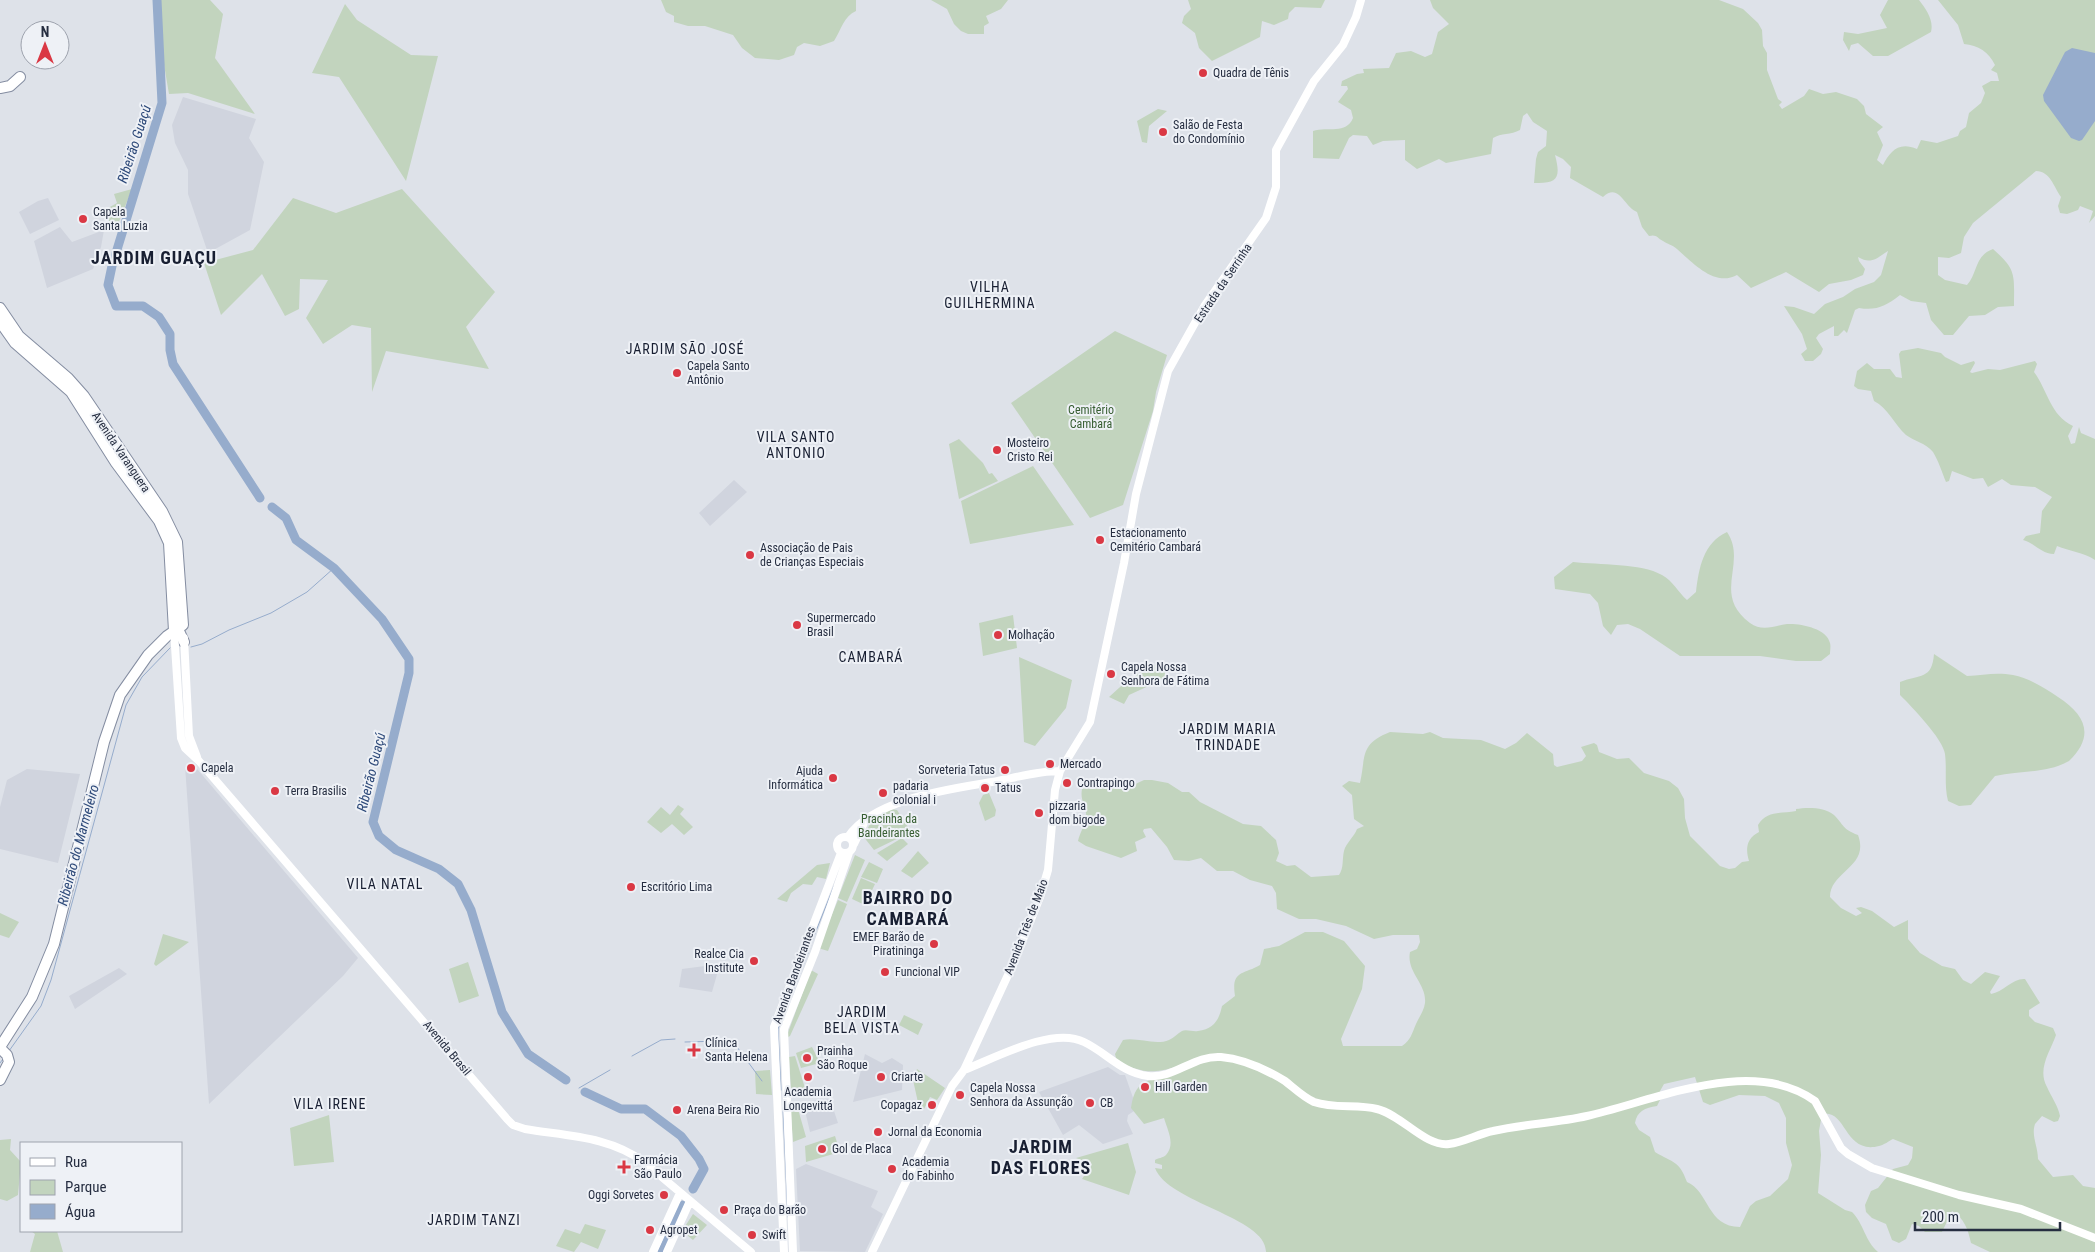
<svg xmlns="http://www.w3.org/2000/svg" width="2095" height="1252" viewBox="0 0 2095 1252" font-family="'Roboto Condensed',sans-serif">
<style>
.built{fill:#d0d4de}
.green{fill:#c2d4be;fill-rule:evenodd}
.water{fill:#96accc}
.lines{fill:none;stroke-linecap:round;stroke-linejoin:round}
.stream{stroke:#96accc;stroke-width:1}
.river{stroke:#96accc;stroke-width:9}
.highway-casing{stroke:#848da1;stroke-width:12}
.secondary{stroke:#fff;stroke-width:8}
.highway{stroke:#fff;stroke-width:10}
.poi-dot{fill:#da3844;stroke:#eef1f6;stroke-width:2}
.labels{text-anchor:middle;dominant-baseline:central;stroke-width:4;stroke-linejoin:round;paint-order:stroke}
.poi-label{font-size:12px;fill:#262e41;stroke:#eef1f6;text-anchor:start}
.street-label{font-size:12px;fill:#262e41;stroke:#eef1f6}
.park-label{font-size:12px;fill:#375e32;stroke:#eef1f6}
.water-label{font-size:14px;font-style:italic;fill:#2d4979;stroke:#eef1f6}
.neighbourhood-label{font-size:14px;letter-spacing:1px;fill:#181f32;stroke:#eef1f6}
.district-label{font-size:18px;font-weight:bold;letter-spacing:1px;fill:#181f32;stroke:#eef1f6}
</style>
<rect width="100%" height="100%" fill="#dee2e9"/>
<!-- built -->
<path class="built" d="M183,97L256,119L249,138L264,162L250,230L208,253L188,194V170L175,143L172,125Z
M48,198L59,220L30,234L19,212L38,201Z
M60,227L72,242L104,230L101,247L93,269L47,288L34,241Z
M734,480L747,492L710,526L699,513Z
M192,763L358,958L343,976L209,1104L185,766Z
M27,769L80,774L58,863L0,849V807L7,780Z
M720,964L712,992L679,987L682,969Z
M119,968L127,974L75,1009L69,996Z
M865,1054L882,1063L892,1058L903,1065L902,1090L853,1102Z
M1108,1067L1120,1075H1125L1137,1109L1128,1115L1127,1121L1133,1134L1103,1144L1079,1125L1063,1135L1039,1092Z
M830,1099L838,1123L810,1132L803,1102Z
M806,1164L878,1191L871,1207L883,1214L865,1252L800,1251L796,1169Z"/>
<!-- green -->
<path class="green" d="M153,0H210L223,14L215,58L255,114L188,93L169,94Z
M661,0H856V11C844,16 841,30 834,41L820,46L804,43L797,47L794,55L779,60L755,58L742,48L733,35L705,26H688L674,22V16L666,12Z
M931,0H1008L1001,9L986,16L989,23L984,26V34H968L961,31L954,24L947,9Z
M1188,0H1325L1321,8L1295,7L1289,13L1288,19L1274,25L1262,21L1260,37L1212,61L1199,48L1195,33L1182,23L1184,16L1191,9Z
M1430,0H1719L1743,9L1758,23L1762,30L1763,46L1767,53V70L1778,99L1782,102L1779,105L1782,109L1804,96L1809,89L1823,94L1836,92L1857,99L1864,106L1866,114L1883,127L1877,132L1883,145L1877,160L1883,165C1890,152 1898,141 1917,149L1921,140L1937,143L1958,136L1960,131L1966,127L1969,113L1981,103L1985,93L1982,86L1991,81H1999L1997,73L1991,70L1995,65C1989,52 1978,45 1964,44L1958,25L1938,0H2095V216L2089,223L2093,211L2080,206L2078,210L2067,214L2060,213L2058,206L2061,197C2054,187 2050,171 2036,171L1973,223L1964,237L1961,253L1949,258L1938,257V275L1945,280L1967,285C1978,273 1974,256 1993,249C2017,270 2014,275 2014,306L1998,307L1985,315L1969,316L1953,335H1944L1931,320L1926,303L1911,301L1900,295C1886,306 1876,311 1859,308L1855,310L1847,333L1844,330L1838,336H1834V326L1819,334L1816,338L1823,349L1821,354L1813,361H1805L1801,354L1807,349L1802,334L1784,306L1794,307L1814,314L1825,304L1843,297L1855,289L1874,282L1881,275L1888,251C1877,258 1871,265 1858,257L1859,261L1865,269L1863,275L1851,280L1829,284L1819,292L1786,272L1751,288L1737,275C1715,287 1694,264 1677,249C1673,245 1667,244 1663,241C1657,238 1657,234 1649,236L1642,227L1637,212C1624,207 1619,182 1603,197L1570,178L1571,167L1563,159L1555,155C1561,178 1558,184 1534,183L1536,159L1538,152L1546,146L1547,131L1533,122L1527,113L1523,116L1520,130C1511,135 1501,133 1493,138L1491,154L1446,163L1439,159L1417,169L1405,160V140L1383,141L1373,145L1367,136L1353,135L1349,138L1339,159L1313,158V131C1328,126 1346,135 1353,118L1351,110L1338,102L1348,89L1347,86H1341L1342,81L1357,74L1364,73L1363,69L1389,68L1396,53L1411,51L1425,57L1432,54L1438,32L1449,24L1433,8Z
M1888,0H1919C1926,9 1934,20 1931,32L1888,56H1873L1858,43L1851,45L1849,51L1843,40L1844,32L1858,34L1887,28L1880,15Z
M345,4L357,20L411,55L438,56L406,181L339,77L312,73Z
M1158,109L1167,111L1149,126L1147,143L1142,142L1137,121Z
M132,189L116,229L101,212L117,203L114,194Z
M402,189L495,292L466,327L489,369L386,351L372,392L371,328L352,325L323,344L306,318L328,280L300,279L299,309L285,316L262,274L221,315L204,263L253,250L293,198L336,213Z
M1115,331L1167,355L1156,392L1153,411L1123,505L1090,518L1011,403Z
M1918,348L1941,353L1945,357L1961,365L1974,361L1975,363L1970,372L1972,373L1988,369L2000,370L2035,361L2037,364L2034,372C2048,391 2050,415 2073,426L2068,436L2071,444L2075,443L2079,427L2081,433L2095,439V560C2085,553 2069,551 2057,546L2054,554C2041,554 2035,543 2023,540L2026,536L2040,533L2042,511L2052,497L2035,487L2011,485L2002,479L1988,487L1983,478L1973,479L1952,471L1949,481L1946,482C1942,472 1938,460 1933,452C1926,443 1914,441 1906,435C1894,424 1888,408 1874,401L1871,391L1858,389L1854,386L1857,371L1867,363L1874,369H1890L1896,377L1902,378L1899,354L1901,351Z
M959,439L983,463L989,474L992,473L998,481L959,499L949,444Z
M1033,466L1074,525L970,544L961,501Z
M1727,532C1748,563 1711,594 1750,623C1762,632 1774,626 1787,624C1799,623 1827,628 1830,643C1831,646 1830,651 1830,654L1821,661H1796L1760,656H1680L1640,629L1628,624L1617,625L1611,635L1603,626L1598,603L1590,594L1555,589L1554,577L1573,562C1599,565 1641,563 1662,575C1673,581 1678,592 1687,600L1696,592C1699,568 1703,543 1727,532Z
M1013,615L1017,648L983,656L979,623Z
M1934,654L1967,676C1983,675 1997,672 2013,675C2029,678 2044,688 2058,697C2086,715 2095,736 2069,761C2046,774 2020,770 1995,776L1971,805L1959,806L1948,801C1944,785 1947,770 1945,754C1943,739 1912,707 1900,695V682C1920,674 1932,680 1934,654Z
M1019,657L1072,680L1066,708L1035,746L1024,742Z
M1162,661L1166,678L1129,695L1124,704L1109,697L1130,678Z
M1390,732L1423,734L1430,732L1443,738L1481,740L1505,749L1516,743L1527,733L1553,754L1554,765L1557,767L1582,761L1586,756L1581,747L1594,743L1597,745L1599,752L1617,759L1629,758L1644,773L1669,781L1678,788L1684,799L1685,818L1690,836L1720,866L1729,869L1735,868L1742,862L1749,861C1745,848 1747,838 1759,832L1758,825C1767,810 1781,814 1796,811V809C1807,807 1825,807 1834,815C1844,825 1842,829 1858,835C1870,867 1830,871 1830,897L1841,908L1856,916L1862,913L1856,908L1861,907L1872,911L1894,927L1908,920V939L1920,953L1942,966L1955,969L1963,980L1971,984L1985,972L2000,976L1990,992L1991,994C2003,992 2013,978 2025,979L2040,1003L2029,1010V1016L2035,1022L2053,1028L2056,1035C2050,1052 2037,1069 2047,1087C2051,1096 2058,1106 2060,1116L2058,1121L2054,1122L2042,1116L2035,1124C2031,1136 2038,1146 2038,1159L2053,1177L2073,1175L2083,1186L2095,1188V1252H1990L1971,1243C1968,1229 1964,1218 1952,1211L1942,1232H1925L1919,1226L1912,1224L1906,1239L1899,1243L1892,1240L1886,1224L1872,1218L1866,1212L1865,1205L1871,1191L1878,1188L1893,1169L1908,1165L1912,1158L1913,1147L1893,1139C1889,1141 1884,1145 1879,1146C1844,1155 1847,1109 1822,1114L1819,1131L1821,1155L1818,1193L1845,1210L1852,1212C1864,1224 1865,1241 1878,1252H1266C1267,1217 1168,1203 1155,1168L1162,1169V1165L1155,1163V1160C1158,1158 1163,1158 1166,1155C1176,1144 1167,1129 1164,1118L1144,1124L1131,1108C1136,1073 1153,1086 1175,1067C1149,1075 1141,1071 1117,1062L1115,1054L1123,1040C1138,1037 1155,1046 1169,1040C1174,1038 1178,1033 1182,1031C1186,1029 1193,1032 1198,1031C1214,1029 1219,1020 1222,1006L1235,996C1231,970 1243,975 1260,965L1264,949L1279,946L1305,932H1323L1344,941L1365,966L1362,989L1341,1039L1343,1046H1402C1411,1040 1412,1033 1416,1024C1419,1017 1424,1011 1425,1003C1427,984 1406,972 1410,952L1417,949L1420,942L1419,935H1393L1374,939L1346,926L1316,919H1299L1277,909L1276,893L1272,886L1250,880L1233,871H1217L1201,858L1189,861L1174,860L1167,847L1151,828L1144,829L1143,831L1146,837L1135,842L1137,851L1121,858L1086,846L1078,841C1080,832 1087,822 1086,813C1085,804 1080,800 1082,789L1104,784L1111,787H1129L1144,780H1152L1168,783L1182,792H1189L1200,802L1243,824L1261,826L1276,840L1279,853L1276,861L1287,866L1295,865L1311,877L1339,875C1344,868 1342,859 1344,851C1346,843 1354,837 1357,829L1364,826L1354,819L1352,795L1342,786L1349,781L1360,783C1366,757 1359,744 1390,732ZM1695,1077L1703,1102L1710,1105L1739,1095L1765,1096L1779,1103L1786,1118V1143L1792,1165L1788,1179L1770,1196L1756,1201L1750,1206L1740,1227C1707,1227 1709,1191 1687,1182C1679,1160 1673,1163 1655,1152L1650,1137L1639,1130L1635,1123C1637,1111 1645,1108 1657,1106L1661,1098L1660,1091L1664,1084Z
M989,793L996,810L995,816L985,821L979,803L983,795Z
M678,805L684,809L680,814L693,827L684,835L672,824L661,833L647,822L661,807L670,815Z
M891,809L897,810L911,832L874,850L863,836L875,816Z
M902,838L908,844L887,861L877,853Z
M918,851L929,863L912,878L901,871Z
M855,855L865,860L847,902L838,898Z
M869,862L883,869L877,883L861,877Z
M830,863L826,879L817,877L812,885L803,884L791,893L787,902L777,899L817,865Z
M861,878L875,884L865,905L852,899Z
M838,900L847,904L828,951L818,948Z
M0,913L19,922L9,938L0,935Z
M163,934L189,942L156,966L154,964Z
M468,962L479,996L459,1003L449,969Z
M811,970L818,974L790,1036L786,1038Z
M904,1015L923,1024L918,1035L899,1025Z
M812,1047L820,1063L801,1068L796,1053Z
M795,1056L805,1088L791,1090L789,1057Z
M917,1069L945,1088L937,1100L930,1097L924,1109L919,1107L913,1080Z
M770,1070L772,1095L756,1094L755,1071Z
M796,1102L806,1137L793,1142L790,1103Z
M329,1115L334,1162L294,1166L290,1128Z
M835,1136L840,1152L806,1162L805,1146Z
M11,1139L10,1150L21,1162L18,1195L7,1201L0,1199V1140Z
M1128,1143L1136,1172L1129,1195L1082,1179L1092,1164L1076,1158Z
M693,1214L707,1225L693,1240L682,1231Z
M585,1224L606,1230L598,1249L581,1242L574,1252L556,1246L565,1229L580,1234Z
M31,1231H57L63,1252H30L35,1234Z"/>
<!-- water -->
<path class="water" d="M2072,48L2095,53V121L2082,140L2079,141L2071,138L2044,101L2043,95L2065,52Z"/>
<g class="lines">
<!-- stream -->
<path class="stream" d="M191,647L202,644L229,630L271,613L307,592L334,568
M812,941L834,886
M685,1042L722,1041
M737,1047L762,1081
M9,1051L41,1006L51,980L126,705L142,677L170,648
M632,1056L661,1040L675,1039
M0,1063L3,1059
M579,1088L610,1070
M781,1090L778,1029L808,953
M783,1108L788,1217"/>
<!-- river -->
<path class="river" d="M157,0L162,103L112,266L108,285L116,306H143L159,317L170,334V350L173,364L260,498
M272,507L286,518L296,540L334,568L382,619L409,659V673L373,822L379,836L396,850L439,869L458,884L471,910L502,1012L528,1054L566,1080
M585,1092L621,1109H645L681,1136L699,1159L704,1169L693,1189
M662,1252L683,1205"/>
<defs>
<path id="highway" d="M0,88L10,86L20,77
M0,308L19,336L68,378L84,396L162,511L177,542L183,625L167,636L148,655L120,695L104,742L54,944L32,997L0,1047
M0,322L15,343L71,392L116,463L159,521L169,543L174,631
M174,631H179L184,642
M0,1048L7,1055L9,1062L0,1080"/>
</defs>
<!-- highway casing -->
<use href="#highway" class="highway-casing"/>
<!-- secondary -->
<path class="secondary" d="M174,631L181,738L185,748L199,761L507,1119L513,1125L525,1129C567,1136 609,1136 644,1162L751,1252
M184,638L189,736L197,757
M837 845a8 8 0 1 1 16 0a8 8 0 1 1-16 0Z
M848,837C873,799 950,789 992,782C1014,778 1037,771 1060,771
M854,844L864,823
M964,1070C995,1058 1053,1026 1084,1042C1107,1053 1122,1073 1148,1076C1174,1079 1194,1055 1221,1057C1243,1059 1267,1070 1285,1081C1294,1088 1303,1097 1314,1102C1334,1109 1357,1104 1377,1109C1402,1115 1425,1147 1449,1144C1464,1142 1478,1134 1493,1131C1524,1124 1556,1123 1587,1116C1654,1101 1752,1055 1815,1101L1841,1148L1848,1154L1872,1168L1959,1195L2021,1209L2095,1238
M653,1252L680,1193
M667,1252L690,1201
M784,1252L774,1027L841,853
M793,1252L784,1029L815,952L849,853
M872,1252L952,1086L964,1070L1014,962L1040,897L1048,870L1055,790L1060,771L1090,722L1124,563L1136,494L1168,371L1205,305L1266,218L1276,187V150L1314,81L1343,45L1356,17L1361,0"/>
<!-- highway -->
<use href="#highway" class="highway"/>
</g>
<!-- markers -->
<g class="poi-dot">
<circle cx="1203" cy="73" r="5"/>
<circle cx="1163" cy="132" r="5"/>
<circle cx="83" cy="219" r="5"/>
<circle cx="677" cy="373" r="5"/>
<circle cx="997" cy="450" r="5"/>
<circle cx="1100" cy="540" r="5"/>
<circle cx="750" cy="555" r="5"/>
<circle cx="797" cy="625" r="5"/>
<circle cx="998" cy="635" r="5"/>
<circle cx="1111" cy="674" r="5"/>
<circle cx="1050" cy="764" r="5"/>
<circle cx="191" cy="768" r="5"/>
<circle cx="1005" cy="770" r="5"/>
<circle cx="833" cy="778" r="5"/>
<circle cx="1067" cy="783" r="5"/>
<circle cx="985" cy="788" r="5"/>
<circle cx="275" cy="791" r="5"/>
<circle cx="883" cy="793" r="5"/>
<circle cx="1039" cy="813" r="5"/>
<circle cx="631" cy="887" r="5"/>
<circle cx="934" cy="944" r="5"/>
<circle cx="754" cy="961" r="5"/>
<circle cx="885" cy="972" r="5"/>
<path d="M691.5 1042.5h5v5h5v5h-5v5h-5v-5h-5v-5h5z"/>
<circle cx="807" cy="1058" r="5"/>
<circle cx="808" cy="1077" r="5"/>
<circle cx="881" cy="1077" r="5"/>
<circle cx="1145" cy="1087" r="5"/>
<circle cx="960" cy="1095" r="5"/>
<circle cx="1090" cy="1103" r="5"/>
<circle cx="932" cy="1105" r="5"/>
<circle cx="677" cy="1110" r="5"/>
<circle cx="878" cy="1132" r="5"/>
<circle cx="822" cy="1149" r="5"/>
<path d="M621.5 1159.5h5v5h5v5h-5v5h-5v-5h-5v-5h5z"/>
<circle cx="892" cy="1169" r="5"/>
<circle cx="664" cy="1195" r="5"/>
<circle cx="724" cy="1210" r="5"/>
<circle cx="650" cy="1230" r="5"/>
<circle cx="752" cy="1235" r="5"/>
</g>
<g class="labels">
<!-- poi labels -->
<g class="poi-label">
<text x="1213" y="73">Quadra de Tênis</text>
<text x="1173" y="125">Salão de Festa<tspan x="1173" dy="14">do Condomínio</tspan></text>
<text x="93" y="212">Capela<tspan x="93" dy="14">Santa Luzia</tspan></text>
<text x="687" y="366">Capela Santo<tspan x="687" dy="14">Antônio</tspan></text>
<text x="1007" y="443">Mosteiro<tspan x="1007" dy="14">Cristo Rei</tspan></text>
<text x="1110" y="533">Estacionamento<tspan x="1110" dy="14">Cemitério Cambará</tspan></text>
<text x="760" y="548">Associação de Pais<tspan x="760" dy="14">de Crianças Especiais</tspan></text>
<text x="807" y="618">Supermercado<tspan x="807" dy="14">Brasil</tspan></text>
<text x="1008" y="635">Molhação</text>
<text x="1121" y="667">Capela Nossa<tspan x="1121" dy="14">Senhora de Fátima</tspan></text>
<text x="1060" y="764">Mercado</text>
<text x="201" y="768">Capela</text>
<text x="995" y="770" text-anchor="end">Sorveteria Tatus</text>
<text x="823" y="771" text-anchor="end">Ajuda<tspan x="823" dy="14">Informática</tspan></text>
<text x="1077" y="783">Contrapingo</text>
<text x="893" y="786">padaria<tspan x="893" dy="14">colonial i</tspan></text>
<text x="995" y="788">Tatus</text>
<text x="285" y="791">Terra Brasilis</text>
<text x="1049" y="806">pizzaria<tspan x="1049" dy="14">dom bigode</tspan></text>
<text x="641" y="887">Escritório Lima</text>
<text x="924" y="937" text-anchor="end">EMEF Barão de<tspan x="924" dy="14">Piratininga</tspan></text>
<text x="744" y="954" text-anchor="end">Realce Cia<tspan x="744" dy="14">Institute</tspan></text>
<text x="895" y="972">Funcional VIP</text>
<text x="705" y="1043">Clínica<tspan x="705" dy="14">Santa Helena</tspan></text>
<text x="817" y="1051">Prainha<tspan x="817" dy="14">São Roque</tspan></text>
<text x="891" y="1077">Criarte</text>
<text x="1155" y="1087">Hill Garden</text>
<text x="970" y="1088">Capela Nossa<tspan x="970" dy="14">Senhora da Assunção</tspan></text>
<text x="808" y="1092" text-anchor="middle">Academia<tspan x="808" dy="14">Longevittá</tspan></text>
<text x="1100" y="1103">CB</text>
<text x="922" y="1105" text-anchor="end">Copagaz</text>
<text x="687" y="1110">Arena Beira Rio</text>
<text x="888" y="1132">Jornal da Economia</text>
<text x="832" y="1149">Gol de Placa</text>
<text x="634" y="1160">Farmácia<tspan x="634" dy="14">São Paulo</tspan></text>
<text x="902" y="1162">Academia<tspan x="902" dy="14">do Fabinho</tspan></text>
<text x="654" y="1195" text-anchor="end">Oggi Sorvetes</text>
<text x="734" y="1210">Praça do Barão</text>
<text x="660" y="1230">Agropet</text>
<text x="762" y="1235">Swift</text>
</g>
<!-- street labels -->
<g class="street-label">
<text transform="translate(1223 283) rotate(-56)">Estrada da Serrinha</text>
<text transform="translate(121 452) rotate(56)">Avenida Varanguera</text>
<text transform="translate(1026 927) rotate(-69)">Avenida Três de Maio</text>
<text transform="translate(794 975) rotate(-70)">Avenida Bandeirantes</text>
<text transform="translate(447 1048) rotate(50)">Avenida Brasil</text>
</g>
<!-- park labels -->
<g class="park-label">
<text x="1091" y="410">Cemitério<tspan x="1091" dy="14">Cambará</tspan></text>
<text x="889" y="819">Pracinha da<tspan x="889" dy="14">Bandeirantes</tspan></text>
</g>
<!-- water labels -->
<g class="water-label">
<text transform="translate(134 144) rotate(-72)">Ribeirão Guaçú</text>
<text transform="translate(371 772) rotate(-76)">Ribeirão Guaçú</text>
<text transform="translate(78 845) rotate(-75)">Ribeirão do Marmeleiro</text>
</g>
<!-- neighbourhood labels -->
<g class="neighbourhood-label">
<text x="990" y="287">VILHA<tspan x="990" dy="16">GUILHERMINA</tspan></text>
<text x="685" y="349">JARDIM SÃO JOSÉ</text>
<text x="796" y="437">VILA SANTO<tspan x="796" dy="16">ANTONIO</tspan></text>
<text x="871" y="657">CAMBARÁ</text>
<text x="1228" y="729">JARDIM MARIA<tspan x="1228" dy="16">TRINDADE</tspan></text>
<text x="385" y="884">VILA NATAL</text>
<text x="862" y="1012">JARDIM<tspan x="862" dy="16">BELA VISTA</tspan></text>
<text x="330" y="1104">VILA IRENE</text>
<text x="474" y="1220">JARDIM TANZI</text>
</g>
<!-- district labels -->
<g class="district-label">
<text x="154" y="257">JARDIM GUAÇU</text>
<text x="908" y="897">BAIRRO DO<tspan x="908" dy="21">CAMBARÁ</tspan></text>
<text x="1041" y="1146">JARDIM<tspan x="1041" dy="21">DAS FLORES</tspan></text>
</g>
</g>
<!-- legend -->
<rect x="20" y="1142" width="162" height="90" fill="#eef1f6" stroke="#9ea3ae"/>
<rect x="30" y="1158" width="25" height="8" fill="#ffffff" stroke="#9ea3ae"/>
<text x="65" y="1167" font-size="15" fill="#262e41">Rua</text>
<rect x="30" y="1180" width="25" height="15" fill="#c2d4be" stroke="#9ea3ae"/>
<text x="65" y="1192" font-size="15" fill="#262e41">Parque</text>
<rect x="30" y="1204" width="25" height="15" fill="#96accc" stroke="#9ea3ae"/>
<text x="65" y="1217" font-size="15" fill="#262e41">Água</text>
<!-- north arrow -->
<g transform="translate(45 45)"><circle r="24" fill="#eef1f6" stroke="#9ea3ae"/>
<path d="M0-4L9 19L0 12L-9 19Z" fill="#da3844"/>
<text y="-8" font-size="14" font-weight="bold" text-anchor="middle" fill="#262e41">N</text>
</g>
<!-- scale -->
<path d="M1915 1222v8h145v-8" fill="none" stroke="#262e41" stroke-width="2.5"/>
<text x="1922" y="1222" font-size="15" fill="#262e41" stroke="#eef1f6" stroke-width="4" paint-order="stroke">200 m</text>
</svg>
